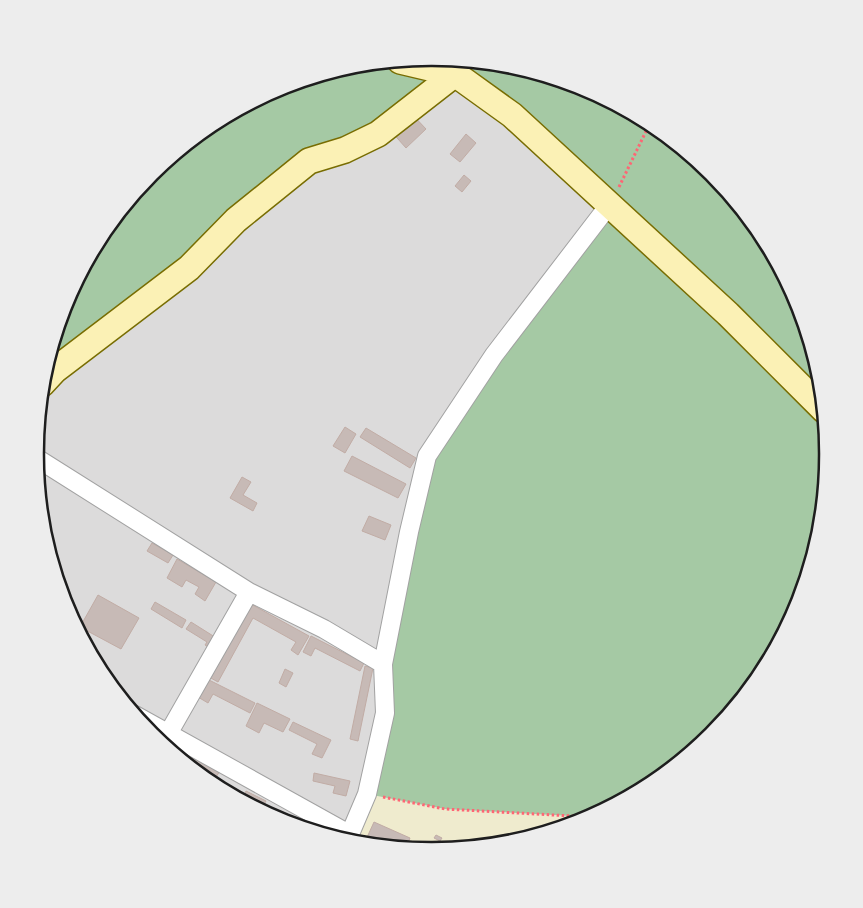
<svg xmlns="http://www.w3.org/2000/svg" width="863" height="908" viewBox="0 0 863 908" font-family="Arial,sans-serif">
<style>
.residential{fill:#dcdbdb}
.farmland{fill:#efebce}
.cemetery{fill:#a5c9a4}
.building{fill:#c7bab6;stroke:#c1aca5}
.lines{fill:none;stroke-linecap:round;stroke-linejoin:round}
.street-casing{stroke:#a2a2a2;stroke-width:20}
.secondary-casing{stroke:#786d02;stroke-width:28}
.path{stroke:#fe6674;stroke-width:3;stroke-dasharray:2.5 2.5;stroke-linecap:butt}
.street{stroke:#fff;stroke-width:18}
.secondary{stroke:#fbf1b5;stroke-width:25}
.rim{fill:none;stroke:#1e1e1e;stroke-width:2.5}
</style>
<rect width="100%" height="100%" fill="#efe9e3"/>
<!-- residential -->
<path class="residential" d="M455,74L609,205L385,713L347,841L280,820L211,784L151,734L102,674L65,605L43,531L35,454L42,384L236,220Z"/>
<!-- farmland -->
<path class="farmland" d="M367,794L445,809L590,817L583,820L509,843L431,850L354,843Z"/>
<!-- cemetery -->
<path class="cemetery" d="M432,58L509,65L583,88L652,124L712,174L761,234L798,303L820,377L828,454L820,532L798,606L761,675L712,735L652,784L590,817L445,809L367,794L383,664L427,456L609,205L455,74L345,150L43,376L65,302L102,233L151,173L211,124L280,88L354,65Z"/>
<!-- building -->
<path class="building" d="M410,112L426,129L406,148L390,130Z
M466,134L476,143L460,162L450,154Z
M464,175L471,181L462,192L455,186Z
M345,427L356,434L345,453L333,446Z
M366,428L416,458L410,468L360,437Z
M352,456L406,484L398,498L344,471Z
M242,477L251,482L243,495L257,503L253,511L230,498Z
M369,516L391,525L385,540L362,531Z
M152,543L173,555L168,563L147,551Z
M177,559L216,582L205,601L195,594L199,587L186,580L182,587L167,578Z
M98,595L139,618L121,649L80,627Z
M155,602L186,620L182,628L151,609Z
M249,603L309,636L298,655L291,650L296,642L253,618L218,682L209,677Z
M191,622L218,639L211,649L205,645L207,642L186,629Z
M311,636L364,663L360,671L315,648L311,656L303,652Z
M365,666L373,668L358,741L350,739Z
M285,669L293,673L286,687L279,683Z
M207,679L255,703L250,713L213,694L208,703L198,697Z
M257,703L290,719L283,732L264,723L259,733L246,726Z
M293,722L331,740L322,758L312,754L317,744L289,730Z
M148,731L165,741L163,744L151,734Z
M168,740L220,771L214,780L190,766L165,745Z
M314,773L350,781L346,796L333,793L335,786L313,781Z
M246,791L266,801L261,810L242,800Z
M374,822L410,838L406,848L364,844Z
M436,835L442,838L440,841L434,838Z"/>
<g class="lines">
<defs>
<path id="street" d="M455,74L463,61
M35,457L249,592L324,629L383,664
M135,715L349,834
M168,734L249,592
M347,841L367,794L385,713L383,664L409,532L427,456L494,355L609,205"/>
<path id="secondary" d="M400,61L455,74L512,115L728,314L824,410
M42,384L55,370L189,268L236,220L309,161L345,150L378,134L455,74"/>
</defs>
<!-- street casing -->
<use href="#street" class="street-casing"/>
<!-- secondary casing -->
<use href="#secondary" class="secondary-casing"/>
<!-- path -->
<path class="path" d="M619,187L650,123
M383,797L445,809L590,817"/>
<!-- street -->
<use href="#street" class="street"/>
<!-- secondary -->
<use href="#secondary" class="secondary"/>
</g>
<!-- crop -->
<path d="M0 0H863V908H0ZM431 66H432A387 387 0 0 1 819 453V455A387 387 0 0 1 432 842H431A387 387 0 0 1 44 455V453A387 387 0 0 1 431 66Z" fill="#ededed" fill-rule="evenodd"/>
<path class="rim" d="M431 66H432A387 387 0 0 1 819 453V455A387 387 0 0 1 432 842H431A387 387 0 0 1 44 455V453A387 387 0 0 1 431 66Z"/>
</svg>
